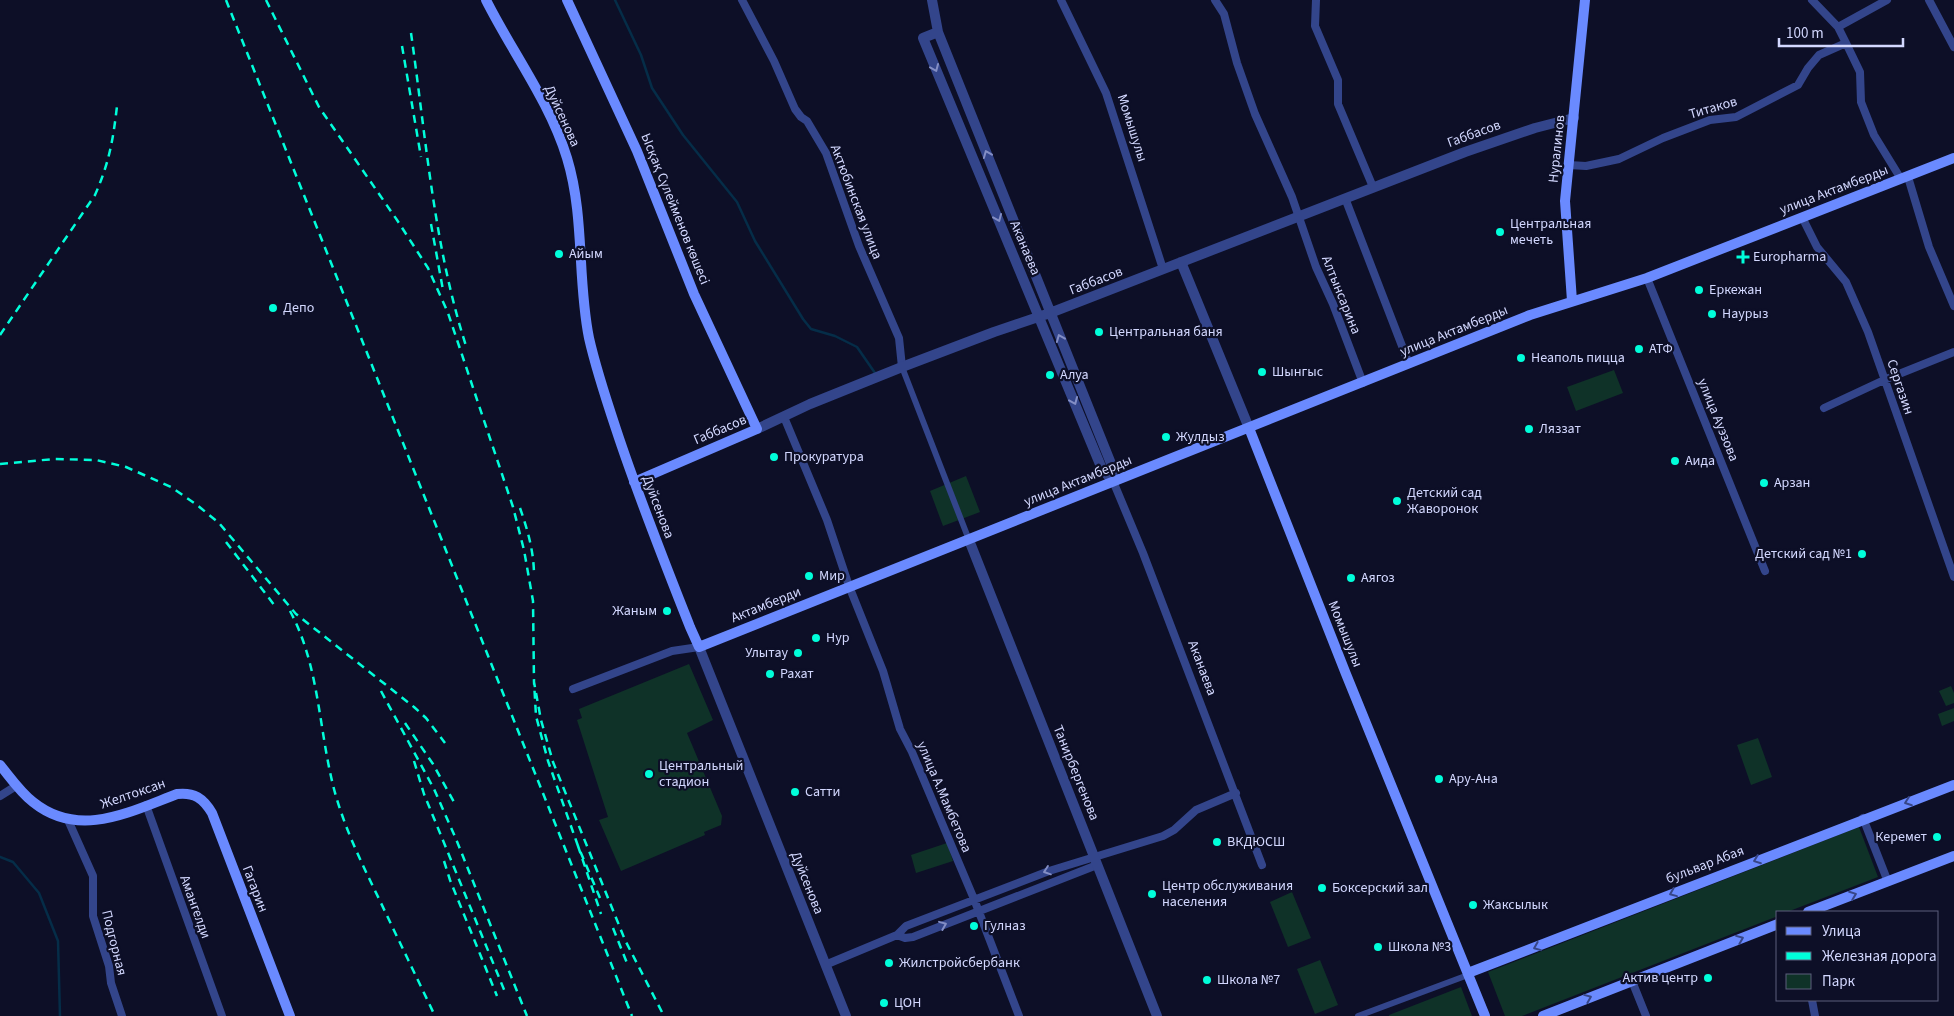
<svg xmlns="http://www.w3.org/2000/svg" width="1954" height="1016" viewBox="0 0 1954 1016" font-family="'Source Sans 3',sans-serif">
<style>
.green{fill:#0f3228}
.lines{fill:none;stroke-linecap:round;stroke-linejoin:round}
.stream{stroke:#052d48;stroke-width:2.5}
.pedestrian{stroke:#33458b;stroke-width:6}
.minor{stroke:#33458b;stroke-width:8}
.tertiary{stroke:#33458b;stroke-width:10}
.secondary{stroke:#6a8aff;stroke-width:10}
.rail{stroke:#00feda;stroke-width:2.5;stroke-dasharray:8 6;stroke-linecap:butt}
.oneway{stroke:#838ec5}
.oneway2{stroke:#374688}
.poi-dot{fill:#00feda;stroke:#0d0f27;stroke-width:2}
.labels{text-anchor:middle;dominant-baseline:central;stroke-width:4.5;stroke-linejoin:round;paint-order:stroke}
.street-label{font-size:14px;fill:#d3d8ff;stroke:#0d0f27}
.poi-label{font-size:14px;fill:#d3d8ff;stroke:#0d0f27;text-anchor:start}
</style>
<rect width="100%" height="100%" fill="#0d0f27"/>
<!-- green -->
<path class="green" d="M1614,370L1623,393L1576,411L1567,387Z
M966,476L980,512L943,526L930,491Z
M689,664L713,720L687,733L722,816L721,825L704,832L705,835L621,871L599,820L608,817L577,720L582,718L579,709Z
M1951,686L1954,693V703L1946,706L1939,691Z
M1954,708V721L1942,726L1938,714Z
M1758,738L1772,777L1751,785L1737,745Z
M1859,827L1878,877L1787,912H1778V916L1522,1016H1505L1488,972Z
M947,843L953,861L916,873L911,855Z
M1292,892L1311,938L1288,947L1270,902Z
M1320,960L1338,1005L1315,1014L1297,969Z
M1461,987L1472,1016H1389V1015Z"/>
<g class="lines">
<!-- stream -->
<path class="stream" d="M615,0L641,55L652,88L683,135L737,202L755,241L803,319L811,329L835,336L857,347L875,373
M0,857L13,862L39,893L58,941L60,1016"/>
<!-- pedestrian -->
<path class="pedestrian" d="M902,367L969,540
M1358,1016L1468,975"/>
<!-- minor -->
<path class="minor" d="M742,0L774,61L795,109L801,117L807,121L826,153L859,246L899,338L902,367
M1061,0L1106,93L1163,269
M1215,0L1224,14L1237,63L1255,114L1292,197L1316,267L1333,304L1363,383
M1316,0L1315,26L1338,80V104L1373,187
M1812,0L1838,27L1846,43L1860,72L1861,102L1874,135L1901,179
M1929,0L1954,47
M1838,27L1887,0
M1569,165L1586,166L1619,159L1663,138L1710,120L1736,117L1798,85L1808,68L1819,55L1846,43
M1908,177L1929,247L1954,306
M1345,198L1409,364
M1802,217L1817,247L1846,282L1868,332L1954,577
M1647,278L1765,571
M1824,408L1884,380L1954,352
M784,417L827,520L849,586L883,671L900,729L912,752L974,899L1019,1016
M1113,481L1143,553L1262,865
M573,689L672,651L699,647
M0,796L16,786
M146,805L222,1016
M1863,818L1888,882
M68,820L93,876V916L109,966L111,983L122,1016
M897,935L905,938L913,937L1097,865
M825,965L897,935L906,926L1049,871L1163,836L1174,830L1196,810L1236,793
M1632,981L1646,1016
M1812,1000L1815,1016"/>
<!-- tertiary -->
<path class="tertiary" d="M932,0L938,32L1112,466L1113,481
M938,32L923,38L1102,469L1113,481
M1181,262L1249,428
M757,429L810,404L902,367L994,332L1050,313L1465,152L1535,128L1574,118
M969,540L1157,1016
M699,647L846,1016"/>
<!-- secondary -->
<path class="secondary" d="M486,0C512,52 550,102 567,158C585,217 577,279 589,338C596,369 606,399 616,429C638,496 664,561 690,627L699,647L1530,315L1647,278L1954,158
M567,0L637,151L694,294L757,429L634,482
M1572,301L1565,201L1585,0
M1249,428L1346,674L1485,1016
M0,765C10,777 20,792 33,802C79,839 129,812 177,794C194,792 203,798 212,813L290,1016
M1808,912L1954,856
M1468,973L1954,785
M1543,1016L1778,924"/>
<!-- rail -->
<path class="rail" d="M226,0L632,1016
M266,0L319,107L397,220L428,268L448,313L513,507L524,550L533,601L534,682
M411,33C426,138 434,248 467,349
M402,46L421,157
M431,224L443,290
M0,335L95,195C109,163 113,141 117,106
M0,464L54,459L96,460L126,467L171,487L197,505L219,523L296,614L414,707L426,718L445,743
M520,508C528,531 534,552 534,576
M226,542L275,606
M290,611C323,672 318,745 340,809C351,842 366,872 381,903C399,941 417,978 435,1016
M381,691L434,789L456,839L527,1016
M405,723L433,764L454,802
M414,761L424,794L505,992
M578,846L548,761L536,716L534,682L541,720L553,762L625,940L664,1016
M444,861L450,880L497,996
M600,898L578,846L601,914
M613,928L627,963"/>
</g>
<!-- one-way arrows -->
<defs><path id="oneway-chevron" d="M-2-3.5L2.5 0L-2 3.5" fill="none" stroke-width="1.6" stroke-linecap="round" stroke-linejoin="round" transform="scale(1.25)"/></defs>
<g class="oneway">
<use href="#oneway-chevron" transform="translate(935 68) rotate(67)"/>
<use href="#oneway-chevron" transform="translate(987 154) rotate(-112)"/>
<use href="#oneway-chevron" transform="translate(998 218) rotate(67)"/>
<use href="#oneway-chevron" transform="translate(1060 338) rotate(-112)"/>
<use href="#oneway-chevron" transform="translate(1074 401) rotate(67)"/>
<use href="#oneway-chevron" transform="translate(1047 871) rotate(161)"/>
<use href="#oneway-chevron" transform="translate(943 925) rotate(-22)"/>
</g>
<g class="oneway2">
<use href="#oneway-chevron" transform="translate(1908 802) rotate(160)"/>
<use href="#oneway-chevron" transform="translate(1757 860) rotate(159)"/>
<use href="#oneway-chevron" transform="translate(1673 893) rotate(158)"/>
<use href="#oneway-chevron" transform="translate(1853 895) rotate(-21)"/>
<use href="#oneway-chevron" transform="translate(1740 939) rotate(-22)"/>
<use href="#oneway-chevron" transform="translate(1537 947) rotate(158)"/>
<use href="#oneway-chevron" transform="translate(1588 998) rotate(-22)"/>
</g>
<!-- markers -->
<g class="poi-dot">
<circle cx="1500" cy="232" r="5"/>
<circle cx="559" cy="254" r="5"/>
<path d="M1740.5 249.5h5v5h5v5h-5v5h-5v-5h-5v-5h5z"/>
<circle cx="1699" cy="290" r="5"/>
<circle cx="273" cy="308" r="5"/>
<circle cx="1712" cy="314" r="5"/>
<circle cx="1099" cy="332" r="5"/>
<circle cx="1639" cy="349" r="5"/>
<circle cx="1521" cy="358" r="5"/>
<circle cx="1262" cy="372" r="5"/>
<circle cx="1050" cy="375" r="5"/>
<circle cx="1529" cy="429" r="5"/>
<circle cx="1166" cy="437" r="5"/>
<circle cx="774" cy="457" r="5"/>
<circle cx="1675" cy="461" r="5"/>
<circle cx="1764" cy="483" r="5"/>
<circle cx="1397" cy="501" r="5"/>
<circle cx="1862" cy="554" r="5"/>
<circle cx="809" cy="576" r="5"/>
<circle cx="1351" cy="578" r="5"/>
<circle cx="667" cy="611" r="5"/>
<circle cx="816" cy="638" r="5"/>
<circle cx="798" cy="653" r="5"/>
<circle cx="770" cy="674" r="5"/>
<circle cx="649" cy="774" r="5"/>
<circle cx="1439" cy="779" r="5"/>
<circle cx="795" cy="792" r="5"/>
<circle cx="1937" cy="837" r="5"/>
<circle cx="1217" cy="842" r="5"/>
<circle cx="1322" cy="888" r="5"/>
<circle cx="1152" cy="894" r="5"/>
<circle cx="1473" cy="905" r="5"/>
<circle cx="974" cy="926" r="5"/>
<circle cx="1378" cy="947" r="5"/>
<circle cx="889" cy="963" r="5"/>
<circle cx="1708" cy="978" r="5"/>
<circle cx="1207" cy="980" r="5"/>
<circle cx="884" cy="1003" r="5"/>
</g>
<g class="labels">
<!-- street labels -->
<g class="street-label">
<text transform="translate(1713 108) rotate(-16)">Титаков</text>
<text transform="translate(562 116) rotate(65)">Дуйсенова</text>
<text transform="translate(1132 128) rotate(72)">Момышулы</text>
<text transform="translate(1474 134) rotate(-20)">Габбасов</text>
<text transform="translate(1557 149) rotate(-84)">Нуралинов</text>
<text transform="translate(1834 190) rotate(-21)">улица Актамберды</text>
<text transform="translate(856 202) rotate(69)">Актюбинская улица</text>
<text transform="translate(675 209) rotate(68)">Ысқақ Сүлейменов көшесі</text>
<text transform="translate(1025 248) rotate(67)">Аканаева</text>
<text transform="translate(1096 281) rotate(-21)">Габбасов</text>
<text transform="translate(1341 295) rotate(68)">Алтынсарина</text>
<text transform="translate(1454 331) rotate(-22)">улица Актамберды</text>
<text transform="translate(1900 387) rotate(71)">Сергазин</text>
<text transform="translate(1718 420) rotate(68)">улица Ауэзова</text>
<text transform="translate(720 430) rotate(-23)">Габбасов</text>
<text transform="translate(1078 481) rotate(-22)">улица Актамберды</text>
<text transform="translate(658 507) rotate(69)">Дуйсенова</text>
<text transform="translate(766 605) rotate(-22)">Актамберди</text>
<text transform="translate(1345 634) rotate(68)">Момышулы</text>
<text transform="translate(1202 668) rotate(69)">Аканаева</text>
<text transform="translate(1076 773) rotate(68)">Танирбергенова</text>
<text transform="translate(133 794) rotate(-19)">Желтоксан</text>
<text transform="translate(944 797) rotate(67)">улица А.Мамбетова</text>
<text transform="translate(1705 865) rotate(-21)">бульвар Абая</text>
<text transform="translate(807 883) rotate(68)">Дуйсенова</text>
<text transform="translate(255 889) rotate(69)">Гагарин</text>
<text transform="translate(195 907) rotate(70)">Амангелди</text>
<text transform="translate(114 943) rotate(76)">Подгорная</text>
</g>
<!-- poi labels -->
<g class="poi-label">
<text x="1510" y="224">Центральная<tspan x="1510" dy="16">мечеть</tspan></text>
<text x="569" y="254">Айым</text>
<text x="1753" y="257">Europharma</text>
<text x="1709" y="290">Еркежан</text>
<text x="283" y="308">Депо</text>
<text x="1722" y="314">Наурыз</text>
<text x="1109" y="332">Центральная баня</text>
<text x="1649" y="349">АТФ</text>
<text x="1531" y="358">Неаполь пицца</text>
<text x="1272" y="372">Шынгыс</text>
<text x="1060" y="375">Алуа</text>
<text x="1539" y="429">Ляззат</text>
<text x="1176" y="437">Жулдыз</text>
<text x="784" y="457">Прокуратура</text>
<text x="1685" y="461">Аида</text>
<text x="1774" y="483">Арзан</text>
<text x="1407" y="493">Детский сад<tspan x="1407" dy="16">Жаворонок</tspan></text>
<text x="1852" y="554" text-anchor="end">Детский сад №1</text>
<text x="819" y="576">Мир</text>
<text x="1361" y="578">Аягоз</text>
<text x="657" y="611" text-anchor="end">Жаным</text>
<text x="826" y="638">Нур</text>
<text x="788" y="653" text-anchor="end">Улытау</text>
<text x="780" y="674">Рахат</text>
<text x="659" y="766">Центральный<tspan x="659" dy="16">стадион</tspan></text>
<text x="1449" y="779">Ару-Ана</text>
<text x="805" y="792">Сатти</text>
<text x="1927" y="837" text-anchor="end">Керемет</text>
<text x="1227" y="842">ВКДЮСШ</text>
<text x="1162" y="886">Центр обслуживания<tspan x="1162" dy="16">населения</tspan></text>
<text x="1332" y="888">Боксерский зал</text>
<text x="1483" y="905">Жаксылык</text>
<text x="984" y="926">Гулназ</text>
<text x="1388" y="947">Школа №3</text>
<text x="899" y="963">Жилстройсбербанк</text>
<text x="1698" y="978" text-anchor="end">Актив центр</text>
<text x="1217" y="980">Школа №7</text>
<text x="894" y="1003">ЦОН</text>
</g>
</g>
<!-- legend -->
<rect x="1776" y="911" width="162" height="90" fill="#0d0f27" stroke="#5c5f7d"/>
<rect x="1786" y="927" width="25" height="8" fill="#6a8aff" stroke="#5c5f7d"/>
<text x="1822" y="936" font-size="15" fill="#d3d8ff">Улица</text>
<rect x="1786" y="952" width="25" height="8" fill="#00feda" stroke="#5c5f7d"/>
<text x="1822" y="961" font-size="15" fill="#d3d8ff">Железная дорога</text>
<rect x="1786" y="974" width="25" height="15" fill="#0f3228" stroke="#5c5f7d"/>
<text x="1822" y="986" font-size="15" fill="#d3d8ff">Парк</text>
<!-- scale -->
<path d="M1779 38v8h124v-8" fill="none" stroke="#d3d8ff" stroke-width="2.5"/>
<text x="1786" y="38" font-size="15" fill="#d3d8ff" stroke="#0d0f27" stroke-width="4" paint-order="stroke">100 m</text>
</svg>
